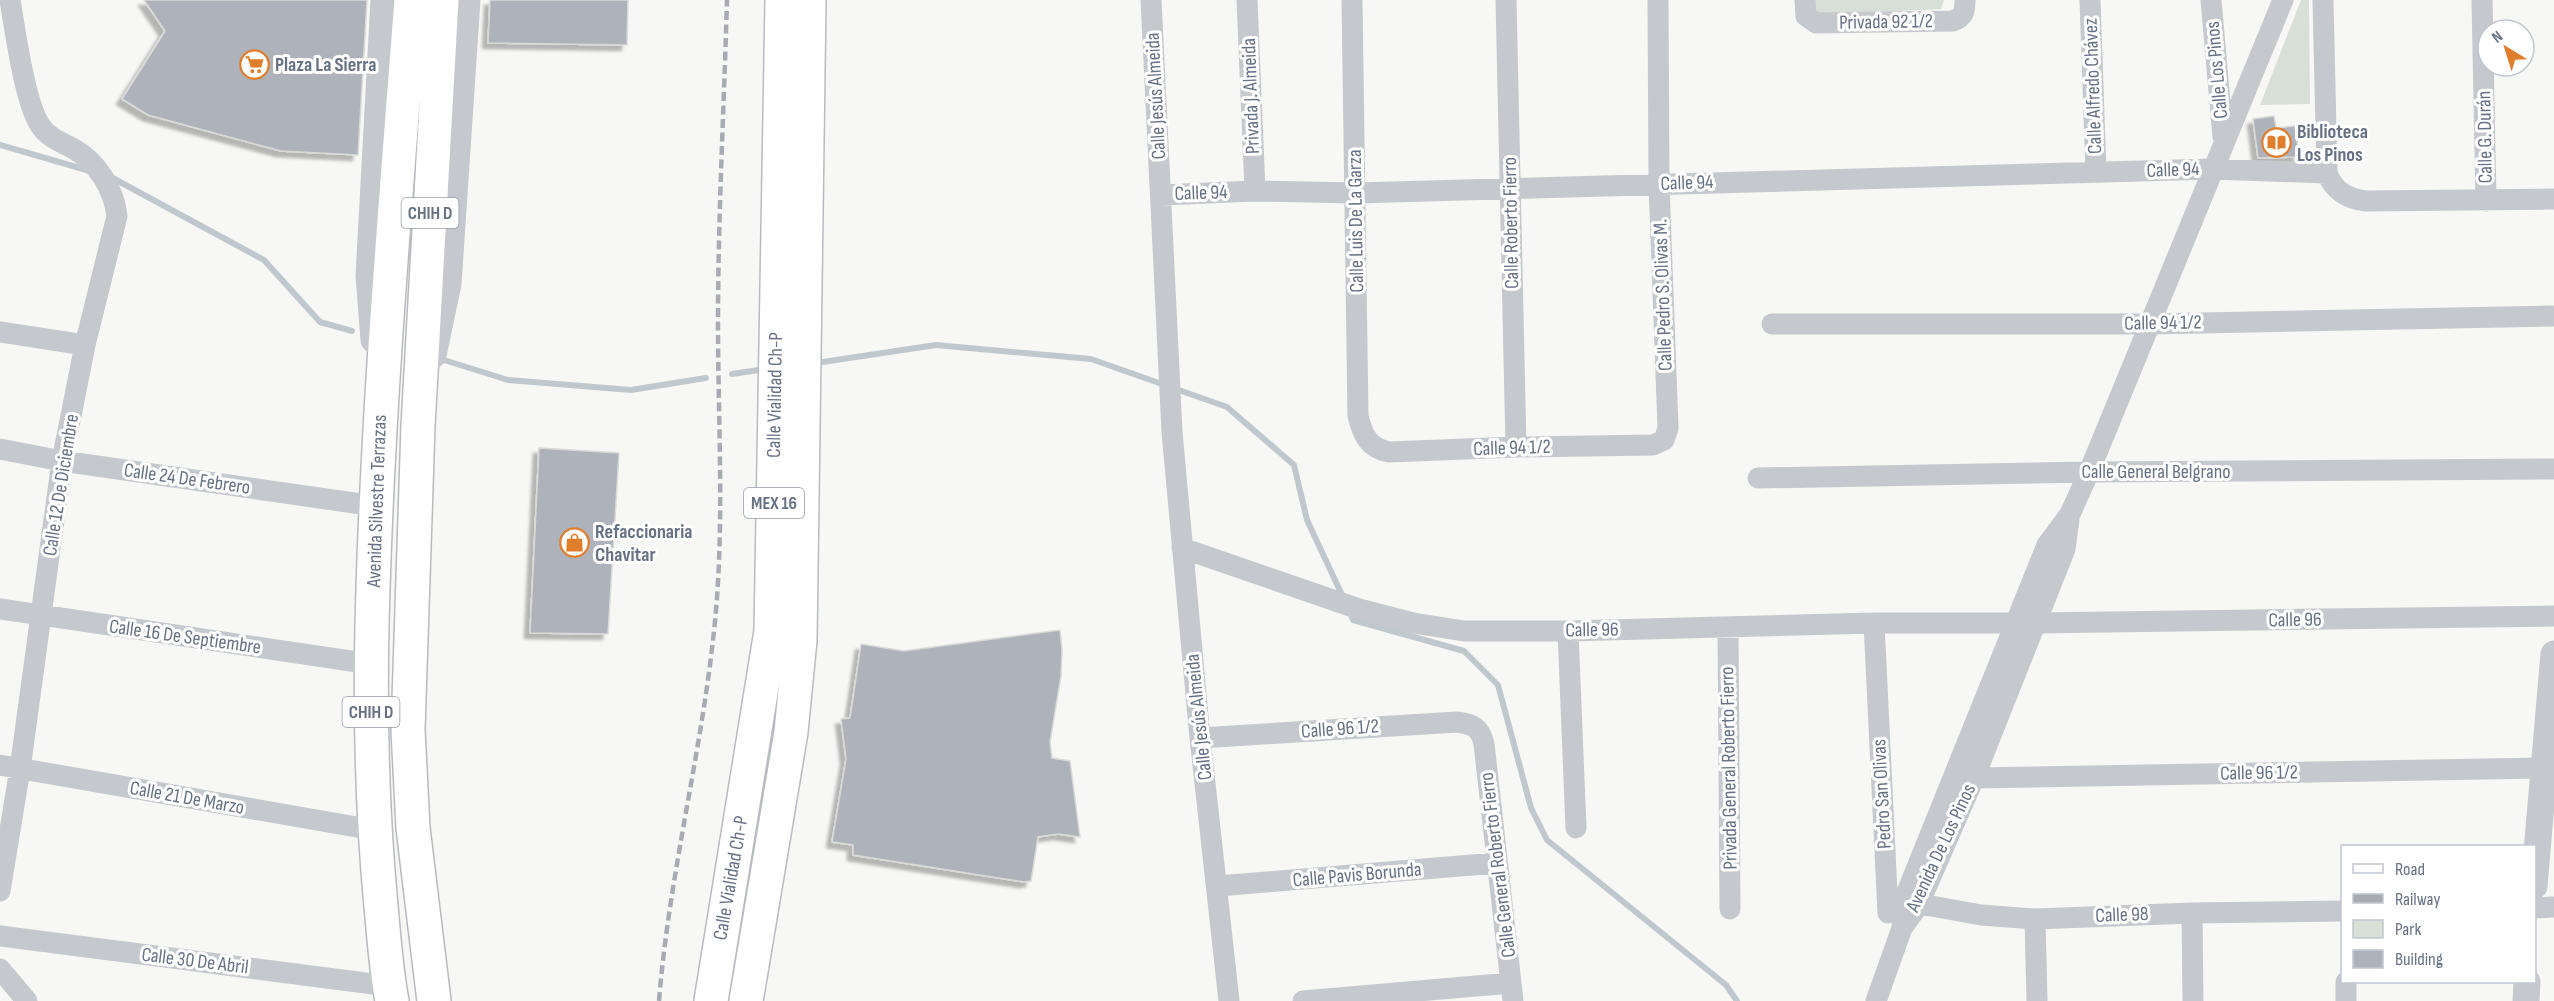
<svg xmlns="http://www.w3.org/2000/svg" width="2554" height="1001" viewBox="0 0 2554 1001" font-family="'Sofia Sans Condensed',sans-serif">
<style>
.green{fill:#d8dfd6}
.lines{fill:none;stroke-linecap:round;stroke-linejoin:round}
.stream{stroke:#c0c8ce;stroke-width:6}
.building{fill:#aeb3bb;stroke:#d9d9d7;stroke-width:1.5;filter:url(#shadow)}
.primary-casing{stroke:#b8bbc0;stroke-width:36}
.trunk-casing{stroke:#b8babe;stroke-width:36}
.minor{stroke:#c5c8cc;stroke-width:21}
.tertiary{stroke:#c5c8cc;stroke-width:27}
.primary{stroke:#fff;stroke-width:33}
.trunk{stroke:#fff;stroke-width:33}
.rail{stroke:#a8abb2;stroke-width:4.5;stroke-dasharray:9 4.5;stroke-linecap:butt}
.labels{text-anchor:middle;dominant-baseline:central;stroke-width:6;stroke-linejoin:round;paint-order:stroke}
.shield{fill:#fff;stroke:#959caa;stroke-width:1.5}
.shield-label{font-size:18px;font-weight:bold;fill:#677185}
.street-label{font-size:20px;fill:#677185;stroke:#fff}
.poi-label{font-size:20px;font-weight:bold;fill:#677185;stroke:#fff;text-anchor:start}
</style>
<defs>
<filter id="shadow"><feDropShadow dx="-5.5" dy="5.5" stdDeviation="1.5" flood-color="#0004"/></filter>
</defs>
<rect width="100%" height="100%" fill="#f7f8f5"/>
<!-- green -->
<path class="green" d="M1811,0H1944L1941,9L1814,15Z
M2301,0H2309L2310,104L2260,105Z"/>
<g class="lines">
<!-- stream -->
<path class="stream" d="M0,145L90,171
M109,176L264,260L320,322L352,331
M444,360L508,380L631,390L706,378
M816,363L936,345L1091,359L1227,407L1294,465L1307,520L1343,597
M732,374L759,370
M1350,612L1353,620L1464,651L1498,685L1531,808L1547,840L1726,985L1737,1001"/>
</g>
<!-- building -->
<path class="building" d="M144,0H367L358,155L281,151L148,115L122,99L165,31Z
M490,0H628L627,45L488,43Z
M2274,116L2276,128L2295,126L2299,157L2258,158L2253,119Z
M539,448L619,453L608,634L530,633Z
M1060,630L1062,650L1061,676L1050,742L1052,758L1070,761L1080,837L1058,834L1038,837L1031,881L1024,882L853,855V845L832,842L846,759L841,719L850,718L861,644L904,651Z"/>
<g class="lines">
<defs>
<path id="primary" d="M711,1001L771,631L782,0
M746,1001L791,732L800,640L809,0"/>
<path id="trunk" d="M392,1001C386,970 384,938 381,906C372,812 370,719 372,624C377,416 395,208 411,0
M434,1001L413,828L408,730L418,426L442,0"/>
</defs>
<!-- primary casing -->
<use href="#primary" class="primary-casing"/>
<!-- trunk casing -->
<use href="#trunk" class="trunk-casing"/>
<!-- minor -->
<path class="minor" d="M1151,0L1172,432L1200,738L1229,1001
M1247,0L1255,191
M1352,0L1358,416C1363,436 1369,448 1389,452L1516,447L1653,445L1664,440L1668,428L1659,184L1658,0
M1506,0L1516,447
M1805,0L1806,16L1816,23L1953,21C1964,17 1965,11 1965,0
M2090,0L2096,172
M2211,0L2223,137
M2323,0L2327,173C2334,191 2347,199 2366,201L2554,199
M2482,0L2486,201
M1161,195L1255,191L1356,193L2213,169L2327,173
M1772,324H2150L2554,316
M0,332L85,345
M0,449L62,461L375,506
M1758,478L2089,472L2554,469
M1182,548L1359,609L1413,623L1464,631H1568L1874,623H2015
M0,609L371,664
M1874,623L1888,913
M2036,623L2554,616
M1728,627L1730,909
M1568,631L1576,828
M1200,738L1457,722C1473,724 1480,727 1484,744L1513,1001
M0,765L374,830
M1974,778L2544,768
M1218,886L1496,863
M0,891L20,769L62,461L85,345L117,216C114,189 97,162 74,149C61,142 48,138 40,125C25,103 15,30 10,0
M1887,898L1981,915L2035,919L2192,913L2342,911
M2534,908L2554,907
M2192,913L2193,1001
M2035,919L2037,1001
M1902,928L1903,902L2047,545L2070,514L2089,472L2283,0
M0,936L389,986
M0,969L27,1001
M2346,982V1001
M1303,1001L1511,983
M1876,1001L1902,928L1918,906L1974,778L2065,549L2069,519"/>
<!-- tertiary -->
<path class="tertiary" d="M374,340L369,276L384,0
M433,355L448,284L467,0
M2534,886L2554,654
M2526,1001L2527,982"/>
<!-- primary -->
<use href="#primary" class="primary"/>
<!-- trunk -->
<use href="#trunk" class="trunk"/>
<!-- rail -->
<path class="rail" d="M659,1001C669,876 701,755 714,631C725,529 718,426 718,323C718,216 724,108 727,0"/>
</g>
<!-- icons -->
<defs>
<symbol id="supermarket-ring" viewBox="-11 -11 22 22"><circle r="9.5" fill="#fff" stroke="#e07e2d" stroke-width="1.5"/><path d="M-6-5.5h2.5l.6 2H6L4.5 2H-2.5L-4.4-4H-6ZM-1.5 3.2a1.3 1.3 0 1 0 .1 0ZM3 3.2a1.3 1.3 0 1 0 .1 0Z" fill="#e07e2d"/></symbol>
<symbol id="library-ring" viewBox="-11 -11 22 22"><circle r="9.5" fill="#fff" stroke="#e07e2d" stroke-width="1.5"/><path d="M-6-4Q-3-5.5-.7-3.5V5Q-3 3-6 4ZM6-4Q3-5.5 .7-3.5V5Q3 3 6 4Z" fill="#e07e2d"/></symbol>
<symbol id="shop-ring" viewBox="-11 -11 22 22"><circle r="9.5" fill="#fff" stroke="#e07e2d" stroke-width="1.5"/><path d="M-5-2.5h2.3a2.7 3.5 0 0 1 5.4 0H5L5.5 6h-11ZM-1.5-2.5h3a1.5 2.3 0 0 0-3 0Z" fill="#e07e2d"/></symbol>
</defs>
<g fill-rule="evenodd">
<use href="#supermarket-ring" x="238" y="48" width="33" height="33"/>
<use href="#library-ring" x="2260" y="126" width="33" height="33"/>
<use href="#shop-ring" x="558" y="526" width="33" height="33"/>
</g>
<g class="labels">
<!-- shield labels -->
<g class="shield">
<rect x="401.5" y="198" width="57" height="30" rx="4.5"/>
<rect x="744" y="488" width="60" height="30" rx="4.5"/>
<rect x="342.5" y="697" width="57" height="30" rx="4.5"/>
</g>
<g class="shield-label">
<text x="430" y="213">CHIH D</text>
<text x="774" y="503">MEX 16</text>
<text x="371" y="712">CHIH D</text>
</g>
<!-- street labels -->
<g class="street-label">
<text transform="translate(1886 22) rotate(-1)">Privada 92 1/2</text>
<text transform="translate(2217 70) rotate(-95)">Calle Los Pinos</text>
<text transform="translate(2093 86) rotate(-92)">Calle Alfredo Chávez</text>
<text transform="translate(1156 96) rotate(-93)">Calle Jesús Almeida</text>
<text transform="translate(1251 96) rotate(-92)">Privada J. Almeida</text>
<text transform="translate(2485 137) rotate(-91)">Calle G. Durán</text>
<text transform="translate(2173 170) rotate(-2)">Calle 94</text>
<text transform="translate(1687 183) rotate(-2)">Calle 94</text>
<text transform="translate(1201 193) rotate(-2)">Calle 94</text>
<text transform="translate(1356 221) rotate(-91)">Calle Luis De La Garza</text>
<text transform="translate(1511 223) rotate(-91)">Calle Roberto Fierro</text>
<text transform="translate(1663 295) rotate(-92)">Calle Pedro S. Olivas M.</text>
<text transform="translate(2163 323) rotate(-1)">Calle 94 1/2</text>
<text transform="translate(775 395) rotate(-89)">Calle Vialidad Ch-P</text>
<text transform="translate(1512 448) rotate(-2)">Calle 94 1/2</text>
<text x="2156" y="472">Calle General Belgrano</text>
<text transform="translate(187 479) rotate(8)">Calle 24 De Febrero</text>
<text transform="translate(61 485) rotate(-81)">Calle 12 De Diciembre</text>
<text transform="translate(377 501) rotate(-88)">Avenida Silvestre Terrazas</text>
<text transform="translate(2295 620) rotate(-1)">Calle 96</text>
<text transform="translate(1592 630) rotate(-1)">Calle 96</text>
<text transform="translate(185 637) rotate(8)">Calle 16 De Septiembre</text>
<text transform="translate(1199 717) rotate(-96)">Calle Jesús Almeida</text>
<text transform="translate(1340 729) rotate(-4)">Calle 96 1/2</text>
<text transform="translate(1729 768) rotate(-91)">Privada General Roberto Fierro</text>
<text transform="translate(2259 773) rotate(-1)">Calle 96 1/2</text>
<text transform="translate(1882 794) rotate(-93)">Pedro San Olivas</text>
<text transform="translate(187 798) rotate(10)">Calle 21 De Marzo</text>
<text transform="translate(1941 848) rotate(-65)">Avenida De Los Pinos</text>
<text transform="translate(1498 865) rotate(-97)">Calle General Roberto Fierro</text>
<text transform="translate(1357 875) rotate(-5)">Calle Pavis Borunda</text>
<text transform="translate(731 878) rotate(-80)">Calle Vialidad Ch-P</text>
<text transform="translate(2122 915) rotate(-2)">Calle 98</text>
<text transform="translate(195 961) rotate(7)">Calle 30 De Abril</text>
</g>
<!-- poi labels -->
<g class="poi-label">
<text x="275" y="65">Plaza La Sierra</text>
<text x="2297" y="132">Biblioteca<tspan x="2297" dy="23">Los Pinos</tspan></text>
<text x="595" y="532">Refaccionaria<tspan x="595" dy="23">Chavitar</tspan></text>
</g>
</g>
<!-- legend -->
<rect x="2341" y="845" width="195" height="138" fill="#ffffff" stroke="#c2c6ce" stroke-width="1.5"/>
<rect x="2353" y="864" width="30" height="9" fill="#ffffff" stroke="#c2c6ce" stroke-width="1.5"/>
<text x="2395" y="875" font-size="18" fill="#677185">Road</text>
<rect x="2353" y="894" width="30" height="9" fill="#a8abb2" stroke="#c2c6ce" stroke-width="1.5"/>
<text x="2395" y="905" font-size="18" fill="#677185">Railway</text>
<rect x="2353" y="920" width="30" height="18" fill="#d8dfd6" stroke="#c2c6ce" stroke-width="1.5"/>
<text x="2395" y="935" font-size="18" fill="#677185">Park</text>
<rect x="2353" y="950" width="30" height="18" fill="#aeb3bb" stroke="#c2c6ce" stroke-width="1.5"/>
<text x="2395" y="965" font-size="18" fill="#677185">Building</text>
<!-- north arrow -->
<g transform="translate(2506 48) rotate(322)"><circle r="28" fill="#ffffff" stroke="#c2c6ce" stroke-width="1.5"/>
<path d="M0-4.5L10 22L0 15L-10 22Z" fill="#e07e2d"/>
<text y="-9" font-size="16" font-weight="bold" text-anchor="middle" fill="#677185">N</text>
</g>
</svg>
